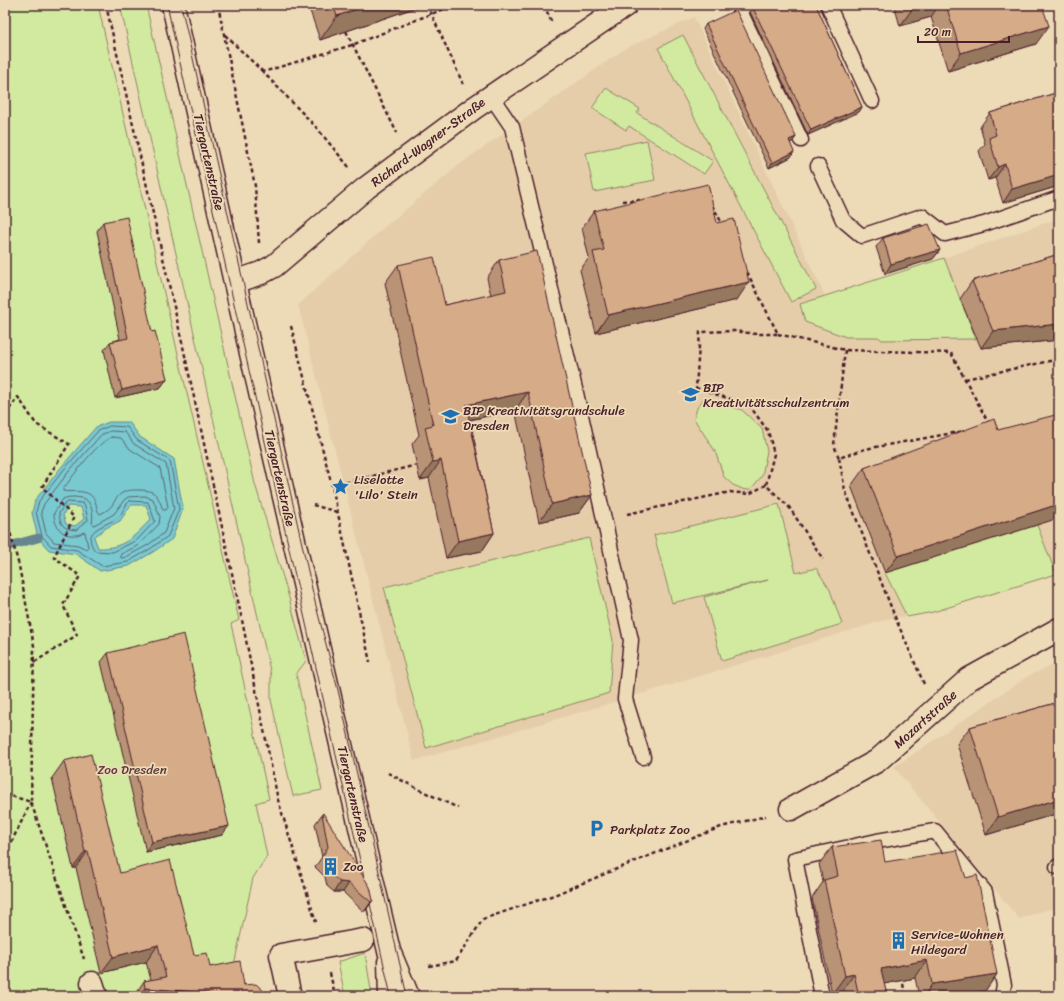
<svg xmlns="http://www.w3.org/2000/svg" width="1064" height="1001" viewBox="0 0 1064 1001" font-family="Sriracha,sans-serif">
<style>
.built{fill:#e6cdaa}
.green{fill:#d1ea9f;stroke:#8e8465}
.water{fill:#79c9d1;stroke:#66858f;fill-rule:evenodd}
.lines{fill:none;stroke-linecap:round;stroke-linejoin:round}
.shore{stroke:#5d636d;stroke-width:1}
.stream{stroke:#66858f;stroke-width:9}
.lane-casing{stroke:#4a1f2b;stroke-width:17}
.street-casing{stroke:#4a1f2b;stroke-width:25}
.secondary-casing{stroke:#4a1f2b;stroke-width:25}
.path{stroke:#4a1f2b;stroke-width:2.5;stroke-dasharray:4 3;stroke-linecap:butt}
.lane{stroke:#eddbb8;stroke-width:14}
.street{stroke:#eddbb8;stroke-width:22}
.secondary{stroke:#eddbb8;stroke-width:22}
.tram{stroke:#4a1f2b;stroke-width:1}
.wall{fill:#b89375;stroke:#4a1f2b}
.shaded-wall{fill:#96785f;stroke:#4a1f2b}
.building{fill:#d6ab88;stroke:#4a1f2b}
.labels{text-anchor:middle;dominant-baseline:central;stroke-width:3.5;stroke-linejoin:round;paint-order:stroke}
.street-label{font-size:13px;fill:#4a1f2b;stroke:#eddbb8}
.poi-label{font-size:13px;fill:#4a1f2b;stroke:#eddbb8;text-anchor:start}
.park-label{font-size:13px;fill:#5e3d3c;stroke:#eddbb8}
</style>
<rect width="100%" height="100%" fill="#eddbb8"/>
<filter id="ink" filterUnits="userSpaceOnUse"><feTurbulence type="fractalNoise" baseFrequency=".025" numOctaves="2"/><feDisplacementMap in="SourceGraphic" scale="8" xChannelSelector="R" yChannelSelector="G"/><feConvolveMatrix kernelMatrix="1 2 1 2 8 2 1 2 1" color-interpolation-filters="sRGB"/></filter>
<g filter="url(#ink)">
<!-- built -->
<path class="built" d="M694,17L825,296L944,258L1059,218V573L933,612L907,617H895L625,699L414,761L298,305L382,229L464,161L626,48Z
M1059,662V906L1019,919L894,767L1028,676Z"/>
<!-- green -->
<path class="green" d="M5,5H98L239,620L231,624L269,799L256,803L267,856L253,878L234,965L231,996H5Z
M120,5H146L255,484L288,594L306,661L296,674L322,790L293,796L271,700V675Z
M683,35L816,289L791,302L658,48Z
M606,88L640,109L637,113L713,161L704,174L629,126L626,130L592,108Z
M647,140L655,180L594,192L586,153Z
M944,258L976,339L882,340L878,337H846L805,322L800,304Z
M704,398L742,410L762,429L767,451L762,476L751,489L745,490L733,485L724,477L715,451L694,419L697,408Z
M779,504L796,573L816,568L830,590L842,624L722,661L704,597L768,580L672,603L654,535Z
M1037,525L1056,574L933,612L907,617L885,573Z
M589,538L613,640L609,693L426,748L384,587Z
M365,953L372,996H345L338,962Z"/>
<!-- water -->
<path class="water" d="M109,422H129L140,437L174,459L183,509L172,539L153,552L129,566L100,571L76,554L49,550L38,538L32,513L35,500L63,465L96,427ZM131,505H146L151,519C134,537 123,549 98,548L94,537L106,528L120,521ZM68,506L81,507L84,519L75,526L66,524L63,515Z"/>
<g class="lines">
<!-- shore -->
<path class="shore" d="M110,426L127,427L137,440L170,461L179,509L168,536L150,549L128,562L102,566L77,550L51,546L42,536L36,512L39,501L66,467L98,431Z
M111,431L125,432L134,444L166,464L174,508L164,533L148,545L126,557L122,558L120,557L121,554L139,545L159,524L160,517L153,499L145,496L128,497L124,500L114,514L94,525L92,523C94,516 92,503 85,499C82,497 78,498 75,497C70,497 67,497 63,499L54,513C54,526 62,537 76,535C80,535 82,532 85,532L88,547L86,549L78,545L54,542L46,533L41,512L44,504L70,470L101,435Z
M112,437L121,438L130,449L160,468L168,507L166,510H163C157,493 155,490 137,490C132,490 127,490 122,493C111,501 116,507 100,514C96,510 97,504 94,499C87,488 73,493 63,491V489C74,475 97,442 112,437Z
M129,501L148,502L155,521L137,540L113,552L95,551C81,531 102,527 116,519C122,515 125,506 129,501Z
M68,502L82,503L85,506L88,520L76,530C64,529 60,526 59,513L65,504Z"/>
<!-- stream -->
<path class="stream" d="M5,547L38,538"/>
<defs>
<path id="lane" d="M746,5L739,9L801,140
M828,5L872,101
M491,96L512,127L576,393L631,640L625,699L643,757
M818,166L843,220L862,236L922,216L945,234L984,224L1059,198
M1057,867H1059
M822,996L795,859L877,841L935,831L985,892L1004,985L1002,996"/>
<path id="street" d="M235,282L261,273L274,266L366,188L474,108L626,5
M791,809L877,761L969,679L1059,629
M92,983L96,996
M290,996L281,955L363,940"/>
<path id="secondary" d="M173,5L247,336L371,875L389,951L408,996
M389,962L390,996"/>
</defs>
<!-- lane casing -->
<use href="#lane" class="lane-casing"/>
<!-- street casing -->
<use href="#street" class="street-casing"/>
<!-- secondary casing -->
<use href="#secondary" class="secondary-casing"/>
<!-- path -->
<path class="path" d="M106,5L184,351L241,615L278,800L316,922
M218,5L255,186L259,243
M426,5L431,13L463,84
M544,5L552,23
M346,31L397,133
M225,35L263,72
M349,167L315,126L263,72L352,45L454,5
M622,201L642,200
M712,205L723,225
M747,272L778,334H756L734,331L700,332L696,388L749,405L768,431L774,454L766,485L789,507L823,559
M291,326L332,486L370,662
M778,334L845,350L951,353L989,424
M845,350L834,445L839,458L865,449L964,431
M965,379L1059,359
M5,415L18,397L36,424L69,444L42,487L74,517L54,557L80,576L63,605L77,635L33,663
M839,458L845,490L895,617L924,684
M332,486L417,465
M313,505L337,512
M5,513L19,566L34,646L31,802L84,959
M627,514L730,492L749,494L766,485
M388,773L420,790L458,808
M5,794L31,802
M5,855L31,802
M429,966L456,961L483,919L554,895L641,859L721,827L766,816
M330,973L335,996
M902,977L905,996"/>
<!-- lane -->
<use href="#lane" class="lane"/>
<!-- street -->
<use href="#street" class="street"/>
<!-- secondary -->
<use href="#secondary" class="secondary"/>
<!-- tram -->
<path class="tram" d="M167,5L294,571L391,996
M181,5L315,602L338,690L407,996"/>
</g>
<!-- wall -->
<path class="wall" d="M308,5H423L320,40Z
M754,5H816L862,107L859,112L808,135L750,12L754,7Z
M894,5H1042L1036,44L948,71L931,17L900,26Z
M706,24L796,137L792,142L790,143L791,157L769,168L703,29Z
M1059,92V186L1003,203L995,178L988,180L979,151L985,144L980,127L990,113Z
M594,211L717,223L737,300L596,333L580,270L589,258L582,228Z
M103,222L152,332L167,379L160,388L115,398L104,350L110,342L120,339L97,231Z
M883,238L940,250L933,259L885,274L876,247Z
M1059,254V340L981,348L960,299L972,281Z
M499,260L592,495L579,513L539,522L515,410L470,420L494,533L482,551L446,558L429,478L420,480L412,444L419,435L385,283L398,265L445,305L491,295L487,278Z
M998,430L885,573L851,486L864,468Z
M108,653L222,835L146,852L101,662Z
M1059,702V813L986,835L957,744L970,727Z
M64,761L120,873L194,955L210,967L268,996H134L144,981L151,980L146,962L101,973L76,868H73L52,778Z
M322,814L373,900L366,910L364,912L343,892H334L327,886L325,877L315,867L322,857L315,824Z
M832,847L885,862L997,974L985,991L956,996H919L915,978L884,984L887,996H843L842,992L832,994L812,898L823,882L819,864Z"/>
<!-- shaded-wall -->
<path class="shaded-wall" d="M369,5H423L320,40L337,16Z
M923,5H939L931,17L900,26L913,8Z
M1049,26L1036,44L948,71L961,53Z
M862,107L859,112L808,135L811,130Z
M796,137L792,142L785,145L789,140Z
M794,152L791,157L769,168L772,163Z
M1005,164L995,178L988,180L998,167Z
M1059,175V186L1003,203L1012,189Z
M940,250L933,259L885,274L891,264Z
M749,282L737,300L596,333L608,315Z
M1059,324V340L981,348L993,331Z
M167,379L160,388L115,398L122,390Z
M528,392L515,410L454,423L466,405Z
M441,460L429,478L420,480L433,462Z
M592,495L579,513L539,522L552,504Z
M1059,504V518L885,573L898,556Z
M494,533L482,551L446,558L458,541Z
M1059,799V813L986,835L998,817Z
M229,826L222,835L146,852L152,842Z
M88,851L76,868H73L85,852Z
M340,882L349,883L343,892H334Z
M373,900L366,910L364,912L371,902Z
M158,945L146,962L101,973L113,957Z
M927,960L915,978L868,987L881,969Z
M854,974L842,992L832,994L845,976Z
M997,974L985,991L956,996H924L932,984Z
M145,988L209,993L207,996H139Z"/>
<!-- building -->
<path class="building" d="M333,5H369L337,16Z
M756,5H816L862,107L811,130L753,8Z
M912,5H923L913,8Z
M946,5H1042L1049,26L961,53Z
M736,10L796,137L789,140L794,152L772,163L706,24Z
M1059,92V175L1012,189L1005,164L998,167L989,138L996,135L990,113Z
M708,184L717,223L734,219L749,282L608,315L593,252L604,250L594,211Z
M127,217L152,332L155,331L167,379L122,390L110,342L128,338L103,222Z
M929,224L940,250L891,264L883,238Z
M537,251L592,495L552,504L528,392L466,405L494,533L458,541L441,460L433,462L425,427L433,425L398,265L434,257L445,305L506,291L499,260Z
M1059,254V324L993,331L972,281Z
M1059,414V504L898,556L864,468L994,419L998,430Z
M184,634L229,826L152,842L108,653Z
M1059,702V799L998,817L970,727Z
M91,754L120,873L170,860L194,955L207,953L210,967L240,961L244,985L256,984L268,995V996H209V993L145,988L144,981L166,977L158,945L113,957L88,851L85,852L64,761Z
M323,813L370,887L373,900L371,902L349,883L340,882L334,877L332,867L322,857L328,847L322,814Z
M881,840L885,862L957,850L966,878L977,875L997,974L932,984L927,960L881,969L887,996H859L854,974L845,976L824,880L838,876L832,847Z"/>
</g>
<!-- icons -->
<defs>
<symbol id="school-bare" viewBox="-9 -9 18 18"><path d="M0-5L7-2L0 1L-7-2ZM-4 1L0 2.5L4 1V4Q0 6-4 4Z" fill="#1f6fb2" stroke="#eddbb8" stroke-width="2.5" paint-order="stroke"/></symbol>
<symbol id="sight-bare" viewBox="-9 -9 18 18"><path d="M0-6L1.8-2.2L6-1.7L2.9 1.2L3.7 5.4L0 3.3L-3.7 5.4L-2.9 1.2L-6-1.7L-1.8-2.2Z" fill="#1f6fb2" stroke="#eddbb8" stroke-width="2.5" paint-order="stroke"/></symbol>
<symbol id="parking-bare" viewBox="-9 -9 18 18"><path d="M-3.5-5.5H1a3.5 3.5 0 0 1 0 7H-1V5.5H-3.5ZM-1-3.4V-.6H.8a1.4 1.4 0 0 0 0-2.8Z" fill="#1f6fb2" stroke="#eddbb8" stroke-width="2.5" paint-order="stroke"/></symbol>
<symbol id="building-bare" viewBox="-9 -9 18 18"><path d="M-4-6H4V6H1V3H-1V6H-4ZM-2.5-4.3h1.7v1.8h-1.7ZM.8-4.3h1.7v1.8H.8ZM-2.5-1h1.7V.8h-1.7ZM.8-1h1.7V.8H.8Z" fill="#1f6fb2" stroke="#eddbb8" stroke-width="2.5" paint-order="stroke"/></symbol>
</defs>
<g fill-rule="evenodd">
<use href="#school-bare" x="678" y="382" width="25" height="25"/>
<use href="#school-bare" x="438" y="404" width="25" height="25"/>
<use href="#sight-bare" x="328" y="474" width="25" height="25"/>
<use href="#parking-bare" x="584" y="816" width="25" height="25"/>
<use href="#building-bare" x="318" y="854" width="25" height="25"/>
<use href="#building-bare" x="886" y="928" width="25" height="25"/>
</g>
<g class="labels">
<!-- street labels -->
<g class="street-label">
<text transform="translate(428 142) rotate(-37)">Richard-Wagner-Straße</text>
<text transform="translate(209 162) rotate(77)">Tiergartenstraße</text>
<text transform="translate(280 478) rotate(77)">Tiergartenstraße</text>
<text transform="translate(925 719) rotate(-42)">Mozartstraße</text>
<text transform="translate(353 794) rotate(77)">Tiergartenstraße</text>
</g>
<!-- poi labels -->
<g class="poi-label">
<text x="703" y="387">BIP<tspan x="703" dy="15">Kreativitätsschulzentrum</tspan></text>
<text x="463" y="410">BIP Kreativitätsgrundschule<tspan x="463" dy="15">Dresden</tspan></text>
<text x="354" y="479">Liselotte<tspan x="354" dy="15">'Lilo' Stein</tspan></text>
<text x="610" y="829">Parkplatz Zoo</text>
<text x="343" y="866">Zoo</text>
<text x="911" y="934">Service-Wohnen<tspan x="911" dy="15">Hildegard</tspan></text>
</g>
<!-- park labels -->
<g class="park-label">
<text x="132" y="769">Zoo Dresden</text>
</g>
</g>
<!-- margin -->
<rect width="1064" height="1001" fill="none" stroke="#eddbb8" stroke-width="20"/>
<rect x="10" y="10" width="1044" height="981" fill="none" stroke="#4a1f2b" stroke-width="1.5" filter="url(#ink)"/>
<!-- scale -->
<path d="M918 36v6h91v-6" fill="none" stroke="#4a1f2b" stroke-width="2"/>
<text x="924" y="36" font-size="12" fill="#4a1f2b" stroke="#eddbb8" stroke-width="3" paint-order="stroke">20 m</text>
</svg>
